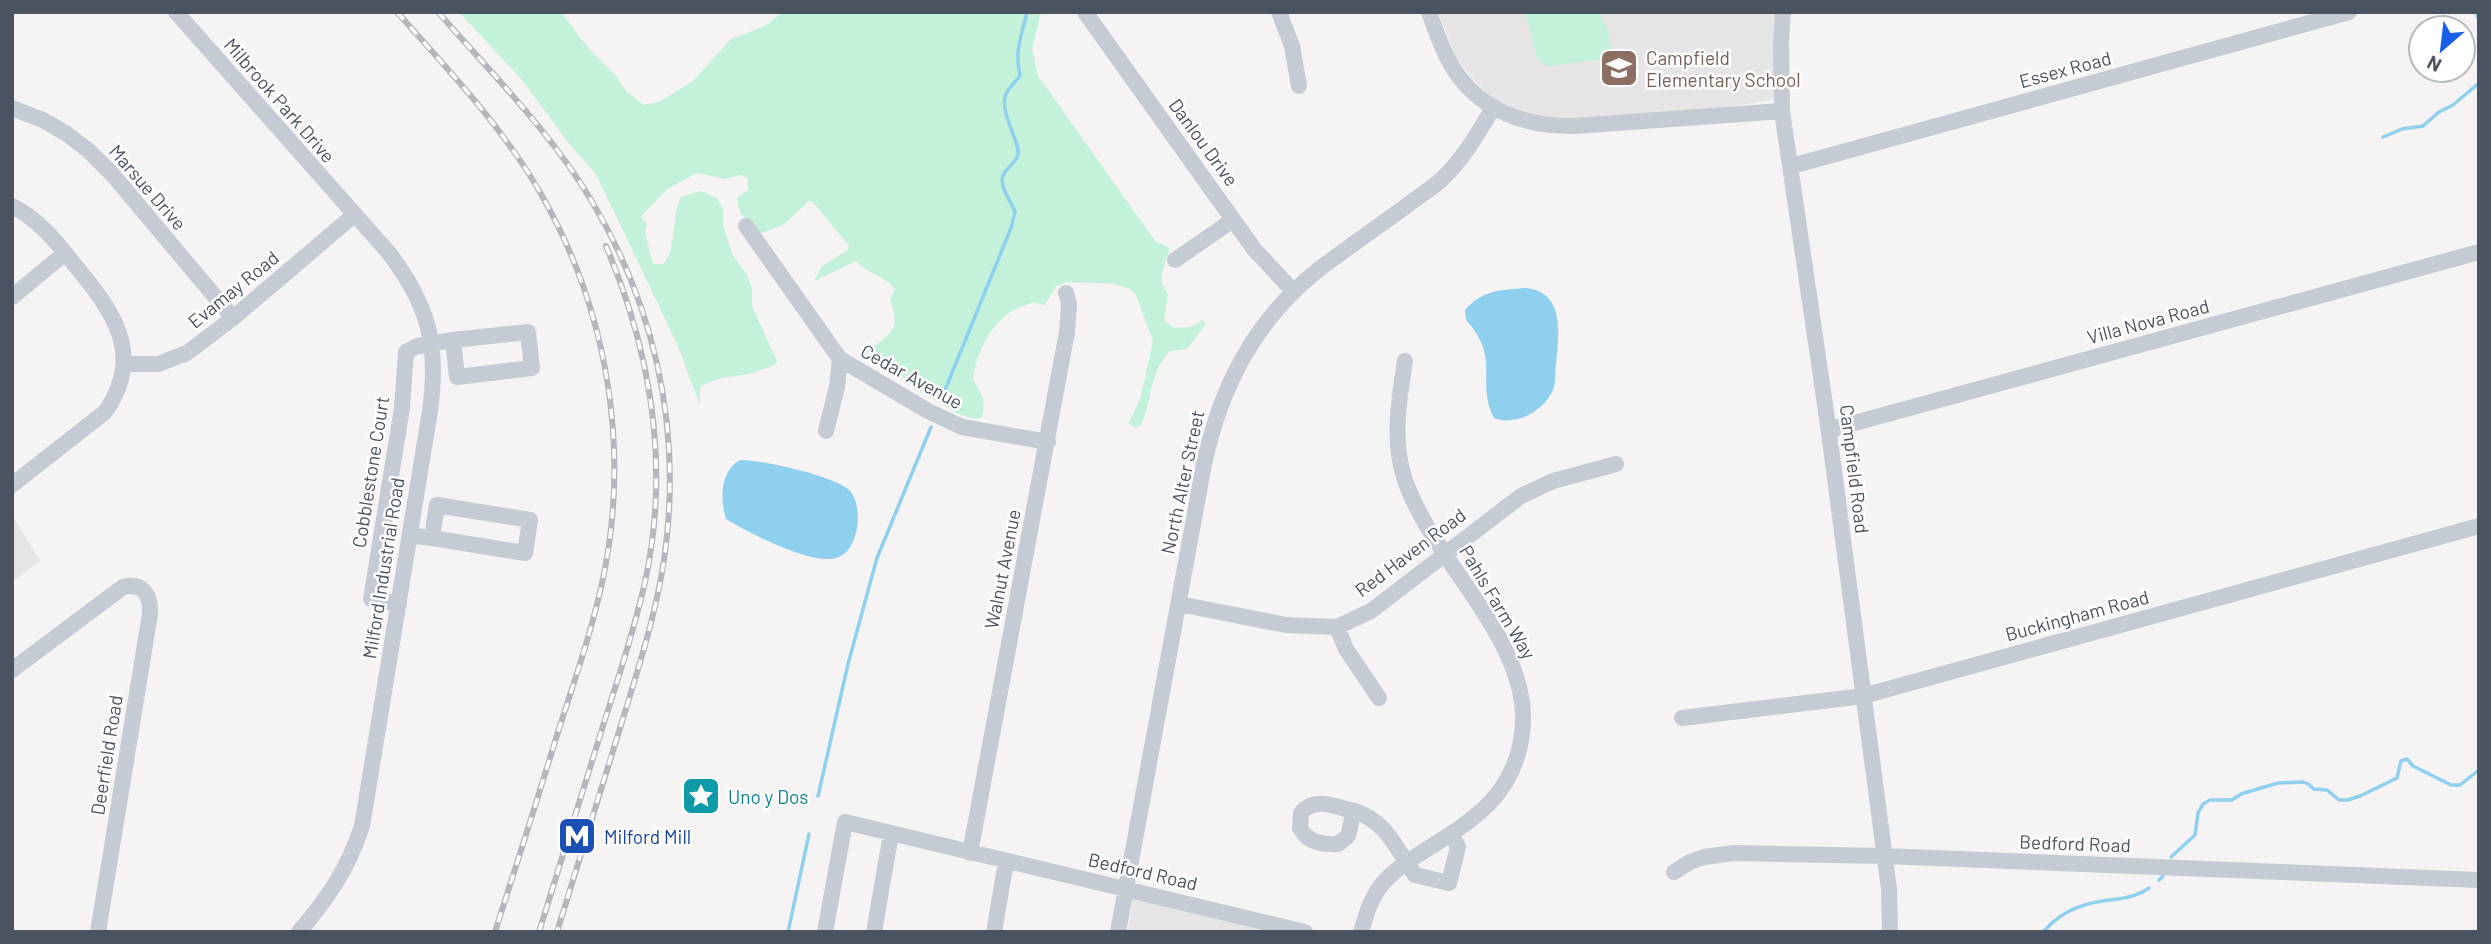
<svg xmlns="http://www.w3.org/2000/svg" width="2491" height="944" viewBox="0 0 2491 944" font-family="Barlow,sans-serif">
<style>
.education{fill:#e6e4e5}
.green{fill:#c3f1d9}
.water{fill:#8fd0ee}
.lines{fill:none;stroke-linecap:round;stroke-linejoin:round}
.stream{stroke:#8fd0ee;stroke-width:3.5}
.minor{stroke:#c4cbd4;stroke-width:16}
.rail-casing{stroke:#b5b7bd;stroke-width:6}
.rail{stroke:#fff;stroke-width:3.5;stroke-dasharray:10;stroke-linecap:butt}
.labels{text-anchor:middle;dominant-baseline:central;stroke-width:5;stroke-linejoin:round;paint-order:stroke}
.education-label{font-size:19px;fill:#785e54;stroke:#fff;text-anchor:start}
.street-label{font-size:19px;fill:#4a5361;stroke:#fff}
.culture-label{font-size:19px;fill:#0d838f;stroke:#fff;text-anchor:start}
.transit-label{font-size:19px;fill:#164399;stroke:#fff;text-anchor:start}
</style>
<rect width="100%" height="100%" fill="#f5f3f3"/>
<!-- education -->
<path class="education" d="M1438,12H1777L1776,93L1773,99L1767,101L1707,110L1576,121L1525,115L1495,101L1471,77L1457,59Z
M12,515L40,561L12,582Z
M1133,897L1278,932H1127Z"/>
<!-- green -->
<path class="green" d="M459,12H561L589,49L616,76L626,91L643,105L659,102L693,81L731,39L765,26L783,12H1041L1032,49L1038,76L1156,242L1170,248L1161,275L1162,283L1168,295L1164,320L1174,328L1191,327L1203,320L1205,325L1187,349L1170,351C1150,372 1152,398 1142,424L1135,428L1129,423L1141,396L1153,341L1136,295L1130,289L1114,284L1067,282L1056,286L1045,305L1034,302C1026,305 1016,308 1009,313C988,328 976,355 973,380C981,393 987,402 982,417L975,419L958,414L921,392L893,369L865,359L867,351C890,334 902,331 890,300L895,289C881,273 871,276 856,261L814,281L822,266L848,250L849,246L813,202L809,201L783,225L759,234C748,226 736,212 738,197L748,190V178L741,175L725,179L697,173L667,189L643,214L641,218L647,224L645,232L652,261L655,264H663C677,251 671,217 681,197L701,191L717,198L723,210V224L732,254L747,275L752,288V306L777,361L775,365L749,374L718,379L703,385L700,388V405L678,346L596,174L570,145L523,81Z
M1525,12H1599L1608,31L1613,58L1548,66L1537,59Z"/>
<!-- water -->
<path class="water" d="M1526,288C1565,292 1559,334 1556,363C1555,371 1556,383 1553,390C1543,412 1516,426 1494,418C1475,382 1502,359 1466,320L1465,310C1482,290 1501,290 1526,288Z
M740,460C762,460 830,475 848,489C866,505 859,558 831,559C804,561 749,533 726,519C720,499 720,471 740,460Z"/>
<g class="lines">
<!-- stream -->
<path class="stream" d="M2476,12L2479,21
M2383,137L2402,129L2423,126L2439,112L2453,105L2479,83
M941,400L1011,228L1015,212C1011,200 996,184 1005,172C1009,167 1016,161 1018,155C1021,144 1001,116 1005,97C1007,88 1016,83 1020,75C1014,52 1022,34 1027,12
M818,796L848,664L877,558L931,427
M2171,857L2195,835L2198,813L2203,804L2210,800H2232L2241,794L2278,783L2303,782L2308,784L2314,789L2327,790L2339,800H2348L2360,796L2397,778L2401,761L2407,759L2413,766L2451,785H2460L2479,770
M2159,880L2163,876
M788,932L809,834
M2043,932C2064,908 2087,902 2118,899C2130,897 2139,895 2149,888"/>
<!-- minor -->
<path class="minor" d="M176,12L389,253C429,306 439,345 430,411L362,826C348,869 328,898 299,932
M1085,12L1254,249L1294,292
M1279,12L1292,46L1299,86
M1429,12C1436,31 1442,51 1453,68C1480,111 1526,127 1575,126L1782,111
M1783,12L1781,41L1782,111L1828,425L1889,889L1890,932
M12,108L43,120L67,134L89,151L113,175L233,318
M1792,166L2349,12
M12,206C38,219 56,241 74,264C112,310 146,354 105,412L12,485
M746,226L840,359L837,387L826,431
M1175,260L1233,220
M12,297L65,253
M840,359L928,411L962,427L1048,442
M124,364H158L187,353L233,318L354,215
M1829,430L2479,252
M410,535L432,538L437,505L530,520L525,553L432,538
M399,604L371,599L402,408L406,352L417,346L453,340L457,377L532,368L528,332L453,340
M1179,604L1286,625L1337,627L1371,611L1521,496L1553,481L1616,464
M1337,627L1346,649L1379,698
M12,670L123,587C143,582 151,595 150,614L98,932
M1682,718L1863,696L2479,526
M1354,811C1335,807 1315,796 1301,813L1300,828C1307,842 1322,845 1338,844L1348,836L1354,811C1387,821 1396,849 1415,875L1449,883L1458,847L1451,834
M970,853L1067,332L1069,304L1066,293
M1674,872L1690,862L1704,857L1734,853L1884,856L2479,880
M825,932L845,822L1305,932
M874,932L891,834
M994,932L1006,862
M1118,932L1204,464C1221,386 1255,320 1318,270C1347,248 1376,228 1405,207C1417,197 1432,189 1443,178C1464,158 1478,133 1493,108
M1361,932C1366,915 1371,897 1383,883C1394,870 1410,860 1424,851C1473,820 1514,796 1522,734C1535,643 1431,562 1404,477C1392,439 1399,400 1405,361"/>
<defs>
<path id="rail" d="M397,12C448,70 503,127 541,194C608,311 631,451 602,583C591,634 573,685 557,735C537,801 516,866 495,932
M438,12C492,74 553,134 594,205C653,305 679,420 667,535C661,600 640,663 621,725C599,794 578,863 557,932
M539,932C560,864 581,797 602,729C617,681 634,632 645,582C670,467 651,352 606,246"/>
</defs>
<!-- rail casing -->
<use href="#rail" class="rail-casing"/>
<!-- rail -->
<use href="#rail" class="rail"/>
</g>
<!-- icons -->
<defs>
<symbol id="school-square" viewBox="-11 -11 22 22"><rect x="-9" y="-9" width="18" height="18" rx="4" fill="#8d6e63" stroke="#fff"/><path d="M0-5L7-2L0 1L-7-2ZM-4 1L0 2.5L4 1V4Q0 6-4 4Z" fill="#fff"/></symbol>
<symbol id="sight-square" viewBox="-11 -11 22 22"><rect x="-9" y="-9" width="18" height="18" rx="4" fill="#0f9aa8" stroke="#fff"/><path d="M0-6L1.8-2.2L6-1.7L2.9 1.2L3.7 5.4L0 3.3L-3.7 5.4L-2.9 1.2L-6-1.7L-1.8-2.2Z" fill="#fff"/></symbol>
<symbol id="metro-square" viewBox="-11 -11 22 22"><rect x="-9" y="-9" width="18" height="18" rx="4" fill="#1a4fb4" stroke="#fff"/><path d="M-5.5 5V-5H-3L0 0L3-5H5.5V5H3V-.5L0 4L-3-.5V5Z" fill="#fff"/></symbol>
</defs>
<g fill-rule="evenodd">
<use href="#school-square" x="1597" y="46" width="44" height="44"/>
<use href="#sight-square" x="679" y="774" width="44" height="44"/>
<use href="#metro-square" x="555" y="814" width="44" height="44"/>
</g>
<g class="labels">
<!-- education labels -->
<g class="education-label">
<text x="1646" y="57">Campfield<tspan x="1646" dy="22">Elementary School</tspan></text>
</g>
<!-- street labels -->
<g class="street-label">
<text transform="translate(2065 69) rotate(-15)">Essex Road</text>
<text transform="translate(280 100) rotate(49)">Milbrook Park Drive</text>
<text transform="translate(1204 142) rotate(54)">Danlou Drive</text>
<text transform="translate(148 187) rotate(49)">Marsue Drive</text>
<text transform="translate(233 289) rotate(-39)">Evamay Road</text>
<text transform="translate(2148 321) rotate(-15)">Villa Nova Road</text>
<text transform="translate(912 376) rotate(29)">Cedar Avenue</text>
<text transform="translate(1855 469) rotate(83)">Campfield Road</text>
<text transform="translate(370 472) rotate(-81)">Cobblestone Court</text>
<text transform="translate(1182 482) rotate(-78)">North Alter Street</text>
<text transform="translate(1410 552) rotate(-37)">Red Haven Road</text>
<text transform="translate(383 568) rotate(-81)">Milford Industrial Road</text>
<text transform="translate(1002 569) rotate(-79)">Walnut Avenue</text>
<text transform="translate(1498 602) rotate(59)">Pahls Farm Way</text>
<text transform="translate(2077 615) rotate(-15)">Buckingham Road</text>
<text transform="translate(106 755) rotate(-81)">Deerfield Road</text>
<text transform="translate(2075 843) rotate(2)">Bedford Road</text>
<text transform="translate(1143 871) rotate(13)">Bedford Road</text>
</g>
<!-- culture labels -->
<g class="culture-label">
<text x="728" y="796">Uno y Dos</text>
</g>
<!-- transit labels -->
<g class="transit-label">
<text x="604" y="836">Milford Mill</text>
</g>
</g>
<!-- border -->
<rect width="2491" height="944" fill="none" stroke="#4a5361" stroke-width="28"/>
<!-- north arrow -->
<g transform="translate(2442 49) rotate(208)"><circle r="33" fill="#ffffff" stroke="#b7bac0" stroke-width="2"/>
<path d="M0-5L12 26L0 18L-12 26Z" fill="#195ee8"/>
<text y="-10" font-size="19" font-weight="bold" text-anchor="middle" fill="#4a5361">N</text>
</g>
</svg>
